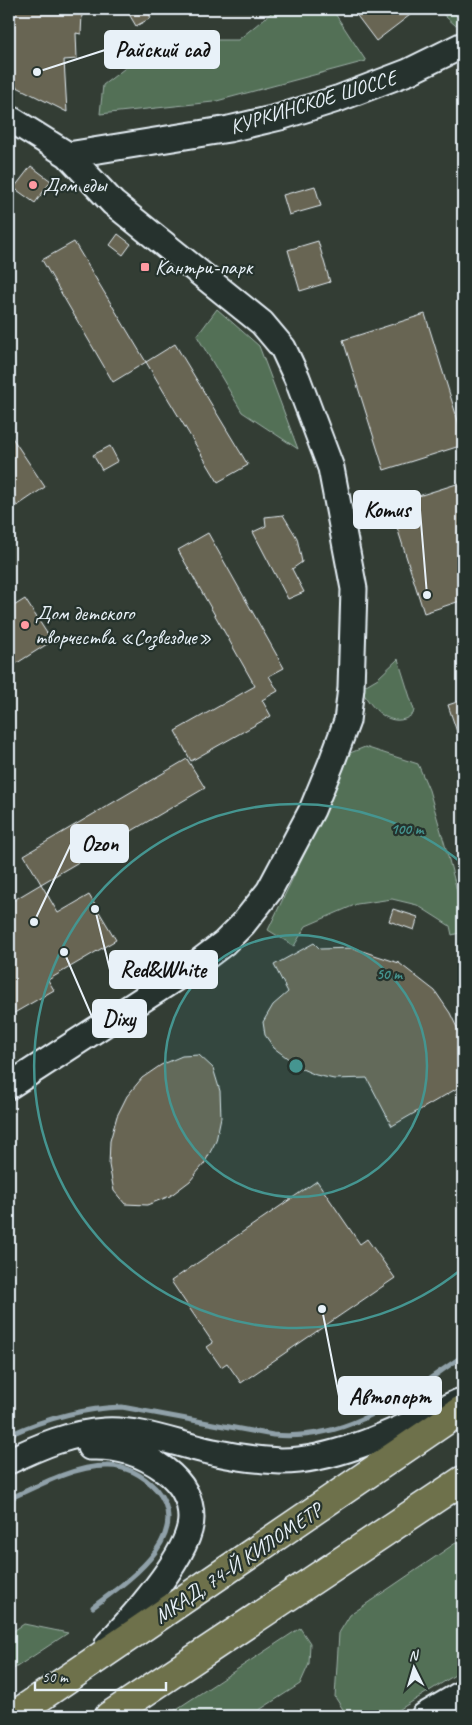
<svg xmlns="http://www.w3.org/2000/svg" width="472" height="1725" viewBox="0 0 472 1725" font-family="Caveat,sans-serif">
<style>
.green{fill:#537057;stroke:#9eb0a8}
.lines{fill:none;stroke-linecap:round;stroke-linejoin:round}
.stream{stroke:#90a1a9;stroke-width:5}
.building{fill:#686552;stroke:#e8f1f8}
.secondary-casing{stroke:#e8f1f8;stroke-width:29}
.highway-casing{stroke:#e8f1f8;stroke-width:31}
.secondary{stroke:#26332d;stroke-width:25}
.highway{stroke:#6e714b;stroke-width:28}
.ring{fill:none;stroke:#459590;stroke-width:2.5}
.poi-dot{fill:#ff9aa2;stroke:#26332d;stroke-width:2}
.labels{text-anchor:middle;dominant-baseline:central;stroke-width:4.5;stroke-linejoin:round;paint-order:stroke}
.street-label{font-size:21px;fill:#e8f1f8;stroke:#26332d}
.poi-label{font-size:21px;fill:#e8f1f8;stroke:#26332d;text-anchor:start}
.centre{fill:#459590;stroke:#26332d;stroke-width:2.5}
.ring-label{font-size:15px;text-anchor:middle;font-weight:bold;fill:#459590;stroke:#26332d;stroke-width:4.5;stroke-linejoin:round;paint-order:stroke}
.leader{fill:none;stroke:#e8f1f8;stroke-width:2}
.callout-dot{fill:#e8f1f8;stroke:#26332d;stroke-width:2}
.callout{fill:#e8f1f8;stroke:#e8f1f8;stroke-width:2}
.callout-label{font-size:22px;text-anchor:middle;font-weight:bold;fill:#111}
</style>
<rect width="100%" height="100%" fill="#333d34"/>
<filter id="ink" filterUnits="userSpaceOnUse"><feTurbulence type="fractalNoise" baseFrequency=".02" numOctaves="2"/><feDisplacementMap in="SourceGraphic" scale="10" xChannelSelector="R" yChannelSelector="G"/><feConvolveMatrix kernelMatrix="1 2 1 2 8 2 1 2 1" color-interpolation-filters="sRGB"/></filter>
<g filter="url(#ink)">
<!-- green -->
<path class="green" d="M276,9H332L366,61L213,102L100,114L103,85L154,46L188,40H238Z
M437,9H463V21L455,25Z
M217,309L259,346L298,449L242,412L197,336Z
M398,659L414,710L413,714C392,732 369,707 361,688L378,678Z
M365,747L418,764L429,790L445,845L463,913V932L452,935L450,926L417,905L392,899L357,904L306,926L294,946L268,930L324,813L350,753Z
M463,1538V1670L389,1716H343L346,1714L335,1697L339,1633L350,1615Z
M24,1624L68,1633L9,1672V1634Z
M300,1628L310,1643L309,1664L300,1684L250,1716H166Z"/>
<g class="lines">
<!-- stream -->
<path class="stream" d="M9,1435C45,1419 82,1408 122,1407L273,1435C350,1442 403,1396 463,1356
M9,1499C37,1486 74,1466 106,1466C125,1465 143,1475 156,1489C196,1536 126,1582 93,1607"/>
</g>
<!-- building -->
<path class="building" d="M9,9H34L82,14L81,34L76,33L77,59L64,60L67,112L9,83Z
M126,9H146L151,18L136,26Z
M352,9H418L376,41Z
M31,166L51,181L35,203L14,188Z
M315,186L321,206L289,215L283,195Z
M118,234L131,244L123,255L110,245Z
M318,241L330,282L300,291L288,250Z
M74,242L146,362L113,382L42,260Z
M425,314L463,437V445L384,470L343,340Z
M175,344L248,465L218,482L146,362Z
M9,433L45,487L17,506L9,494Z
M110,446L118,461L102,470L93,455Z
M463,482V600L424,613L390,505Z
M283,515L297,538L302,562L292,569L304,592L288,599L253,532L266,526L265,517Z
M208,533L284,668L269,676L278,691L262,700L271,716L191,761L175,731L255,686L178,550Z
M25,599L52,641L9,668V609Z
M463,700V743L461,744L448,705Z
M187,759L205,788L41,884L24,855Z
M41,884L58,913L89,895L116,940L48,980L54,990L9,1016V903Z
M393,909L418,917L414,930L389,921Z
M314,943L320,949L353,948L399,963L435,991L450,1013L463,1040V1085L392,1126L367,1078L334,1079L316,1075L302,1069L274,1048L265,1035L263,1022L273,1005L288,992L274,965Z
M199,1055L213,1068L220,1091L221,1117L216,1141L204,1164L190,1181L170,1196L147,1205L125,1204L114,1191L109,1165L110,1141L117,1116L127,1096L142,1078L161,1065L182,1056Z
M317,1181L360,1244L367,1239L395,1278L241,1383L227,1363L221,1367L207,1347L213,1343L171,1281Z"/>
<g class="lines">
<defs>
<path id="secondary" d="M9,118L68,155L113,203L262,323L283,348L297,378L331,468L354,589L351,688L347,721L331,764L312,810L269,891L243,924L224,943L191,968L9,1086
M68,155L229,129L280,117L340,98L408,72L463,45
M90,1447C119,1446 142,1453 165,1470C181,1482 191,1498 191,1518C191,1554 132,1618 108,1644
M9,1461C40,1446 70,1433 105,1431C142,1429 178,1445 213,1452C235,1457 258,1460 280,1461C337,1462 408,1425 459,1402
M424,1716L463,1693"/>
<path id="highway" d="M13,1716L463,1409
M109,1716L463,1480"/>
</defs>
<!-- secondary casing -->
<use href="#secondary" class="secondary-casing"/>
<!-- highway casing -->
<use href="#highway" class="highway-casing"/>
<!-- secondary -->
<use href="#secondary" class="secondary"/>
<!-- highway -->
<use href="#highway" class="highway"/>
</g>
</g>
<!-- distance rings -->
<circle cx="296" cy="1066" r="131" fill="#459590" fill-opacity=".12"/>
<g class="ring">
<circle cx="296" cy="1066" r="131"/>
<path d="M463 1268A262 262 0 1 1 463 864"/>
</g>
<!-- markers -->
<g class="poi-dot">
<circle cx="33" cy="185" r="5"/>
<rect x="140" y="262" width="10" height="10" rx="2.5"/>
<circle cx="25" cy="625" r="5"/>
</g>
<g class="labels">
<!-- street labels -->
<g class="street-label">
<text transform="translate(313 102) rotate(-17)">КУРКИНСКОЕ ШОССЕ</text>
<text transform="translate(238 1563) rotate(-34)">МКАД, 74-Й КИЛОМЕТР</text>
</g>
<!-- poi labels -->
<g class="poi-label">
<text x="43" y="185">Дом еды</text>
<text x="155" y="267">Кантри-парк</text>
<text x="35" y="613">Дом детского<tspan x="35" dy="24">творчества «Созвездие»</tspan></text>
</g>
</g>
<circle cx="296" cy="1066" r="8" class="centre"/>
<g class="ring-label">
<text x="407" y="834">100 m</text>
<text x="389" y="979">50 m</text>
</g>
<!-- callouts -->
<path class="leader" d="M37 72L105 50M427 595L420 510M34 922L71 844M95 909L110 970M64 952L93 1019M322 1309L339 1396"/>
<g class="callout-dot">
<circle cx="37" cy="72" r="5"/>
<circle cx="427" cy="595" r="5"/>
<circle cx="34" cy="922" r="5"/>
<circle cx="95" cy="909" r="5"/>
<circle cx="64" cy="952" r="5"/>
<circle cx="322" cy="1309" r="5"/>
</g>
<g class="callout">
<rect x="105" y="31" width="114" height="37" rx="5"/>
<rect x="354" y="491" width="66" height="37" rx="5"/>
<rect x="71" y="825" width="57" height="37" rx="5"/>
<rect x="110" y="951" width="107" height="37" rx="5"/>
<rect x="93" y="1000" width="53" height="37" rx="5"/>
<rect x="339" y="1377" width="102" height="37" rx="5"/>
</g>
<g class="callout-label">
<text x="162" y="57">Райский сад</text>
<text x="387" y="517">Komus</text>
<text x="100" y="851">Ozon</text>
<text x="163" y="977">Red&amp;White</text>
<text x="119" y="1026">Dixy</text>
<text x="390" y="1404">Автопорт</text>
</g>
<!-- margin -->
<rect width="472" height="1725" fill="none" stroke="#26332d" stroke-width="30"/>
<rect x="15" y="15" width="442" height="1695" fill="none" stroke="#e8f1f8" stroke-width="2" filter="url(#ink)"/>
<!-- north arrow -->
<g transform="translate(414 1668) rotate(355)" stroke="#26332d" stroke-width="4" paint-order="stroke">
<path d="M0-4L9 19L0 12L-9 19Z" fill="#e8f1f8"/>
<text y="-8" font-size="14" font-weight="bold" text-anchor="middle" fill="#e8f1f8">N</text>
</g>
<!-- scale -->
<path d="M35 1682v8h131v-8" fill="none" stroke="#e8f1f8" stroke-width="2.5"/>
<text x="42" y="1682" font-size="15" fill="#e8f1f8" stroke="#26332d" stroke-width="4" paint-order="stroke">50 m</text>
</svg>
